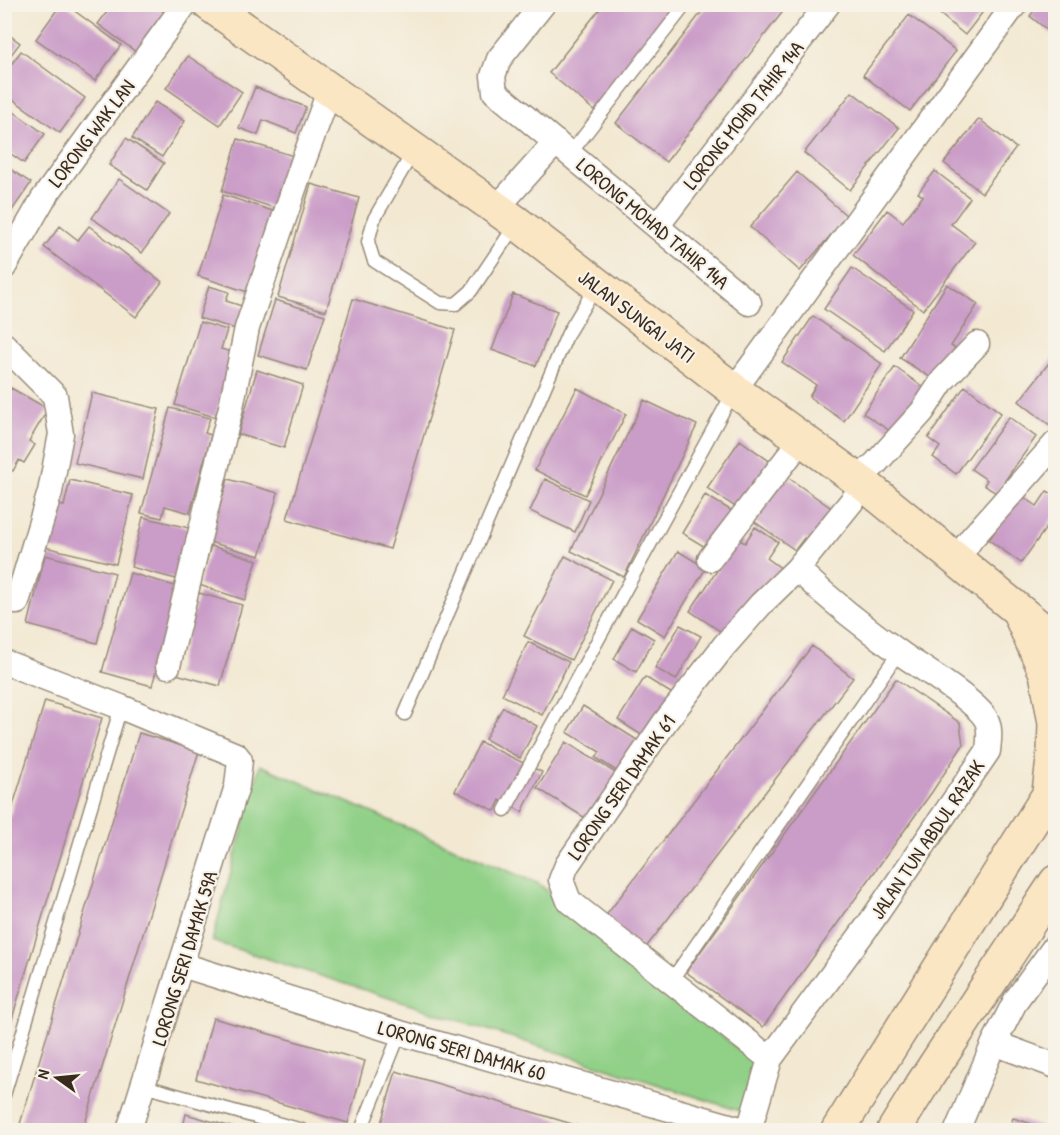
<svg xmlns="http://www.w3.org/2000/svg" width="1060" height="1135" viewBox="0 0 1060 1135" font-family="'Patrick Hand',sans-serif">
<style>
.green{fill:#90d087;stroke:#667d52;stroke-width:1.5}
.building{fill:#ca9cc8}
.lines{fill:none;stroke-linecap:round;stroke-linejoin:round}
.lane-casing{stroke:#978a78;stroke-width:15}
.street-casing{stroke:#978a78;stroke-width:27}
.secondary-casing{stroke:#978a78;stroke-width:36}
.lane{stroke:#fff;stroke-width:12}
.street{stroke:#fff;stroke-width:24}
.secondary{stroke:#fbe6c4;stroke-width:33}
.labels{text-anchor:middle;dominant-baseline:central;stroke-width:4.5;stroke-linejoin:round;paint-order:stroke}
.street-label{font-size:20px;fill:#3b2a1e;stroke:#f7f3e8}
</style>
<rect width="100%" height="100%" fill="#f7f3e8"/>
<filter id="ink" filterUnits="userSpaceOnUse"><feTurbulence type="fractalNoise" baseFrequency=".0167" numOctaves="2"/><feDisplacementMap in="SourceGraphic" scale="12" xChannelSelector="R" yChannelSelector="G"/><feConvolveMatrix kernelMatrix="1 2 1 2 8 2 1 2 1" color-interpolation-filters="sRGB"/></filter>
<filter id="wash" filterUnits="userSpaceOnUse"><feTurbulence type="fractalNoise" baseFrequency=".008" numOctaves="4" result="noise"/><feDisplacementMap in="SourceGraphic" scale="24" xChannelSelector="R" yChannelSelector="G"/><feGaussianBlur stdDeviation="1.35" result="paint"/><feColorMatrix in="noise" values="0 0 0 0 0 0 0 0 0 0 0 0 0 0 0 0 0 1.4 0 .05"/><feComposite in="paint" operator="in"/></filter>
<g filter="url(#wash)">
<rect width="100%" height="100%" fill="#f3e9d3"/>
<!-- green -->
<path class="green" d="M260,765L539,884L756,1064L740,1111L212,941Z"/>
<g id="blocks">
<!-- building -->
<path class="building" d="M61,4H65L121,45L95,81L36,39Z
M113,4H153L168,15L139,54L98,24Z
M928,4H989L965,35Z
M1039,4H1056V37L1030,16Z
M603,5H681L596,112L549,73Z
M707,5H788L666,162L616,123Z
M909,15L956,51L910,111L863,75Z
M4,31L20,43L4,64Z
M21,51L85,98L60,133L4,93V74Z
M188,56L242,92L220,125L166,88Z
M255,87L306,107L296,133L263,120L258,135L239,128Z
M852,92L899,128L850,190L804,153Z
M155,102L185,121L162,157L132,138Z
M4,105L45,134L24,163L4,149Z
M979,119L1016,148L982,193L944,163Z
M126,138L164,163L147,190L109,165Z
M238,139L297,157L281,210L222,191Z
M4,165L31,183L4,222Z
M935,171L970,198L951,224L975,242L923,310L853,255L887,210L903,222L923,196L918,193Z
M797,172L847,216L800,271L750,227Z
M119,179L169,214L142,253L92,218Z
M311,184L359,198L326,311L278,297Z
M223,195L276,212L251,293L198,276Z
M60,226L78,240L89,226L162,282L136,317L44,247Z
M852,268L913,310L885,351L824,309Z
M947,284L978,304L951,346L959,351L939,383L900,358Z
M209,286L229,292L226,301L245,307L239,330L199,318Z
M513,294L557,311L536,366L492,350Z
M353,299L455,330L390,549L287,519Z
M275,300L325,315L307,370L258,355Z
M813,316L882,364L844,421L809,397L816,385L782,362Z
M200,322L227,330L221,349L234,353L215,417L175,405Z
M1056,354V430L1019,401Z
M895,367L927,390L896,435L863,413Z
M257,370L303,385L284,448L238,434Z
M965,386L1001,413L956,474L933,457L940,447L928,438Z
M11,388L48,409L29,441L35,445L24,463L19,460L13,471L4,466V399Z
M577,388L626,414L585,495L535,470Z
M92,393L159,409L143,479L75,463Z
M644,400L697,425L624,577L571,551Z
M170,408L210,418L205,433L211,435L190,513L165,506L162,518L141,513Z
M1009,417L1036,437L996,493L984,485L987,480L971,469Z
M740,440L772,463L740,510L707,488Z
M783,474L834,510L811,543L804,538L795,550L752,520Z
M228,479L278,493L260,556L209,542Z
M545,479L589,500L575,532L530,511Z
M70,480L133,495L116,564L45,547L55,504L64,506Z
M1047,491L1056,496V514L1021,563L989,540L1021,495L1037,506Z
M705,495L734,512L710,550L682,533Z
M143,517L193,529L180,580L131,567Z
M755,527L778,542L767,558L782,569L729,637L690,611L738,539L745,543Z
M211,546L257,560L245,600L199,585Z
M678,551L706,568L665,636L637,619Z
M45,555L115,573L97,643L28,625Z
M565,556L612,580L571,660L524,636Z
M130,573L179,587L152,686L102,672Z
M199,593L242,605L220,686L176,674Z
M680,625L701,636L676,680L655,668Z
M632,626L654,639L636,672L614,659Z
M528,642L569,662L542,715L502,695Z
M812,646L853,678L644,950L604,918Z
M645,677L679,698L646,738L618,720Z
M896,679L960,723L963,745L932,792L763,1027L686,972Z
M45,701L102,718L5,1042L4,835Z
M583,706L645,745L626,777L596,758L600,752L567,732Z
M503,707L537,726L520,758L485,739Z
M139,733L199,751L83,1130H40L20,1124Z
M480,742L542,772L522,812L500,800L495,811L455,791Z
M566,742L619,775L590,821L537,788Z
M213,1018L365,1061L348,1123L196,1079Z
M396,1071L592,1130H379Z
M186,1114L242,1130H182Z
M1013,1118L1051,1130H1009Z"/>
</g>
</g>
<g filter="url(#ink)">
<use href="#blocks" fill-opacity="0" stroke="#978a78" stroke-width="1.5"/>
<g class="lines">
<defs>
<path id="lane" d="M413,152L374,219L368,242L374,261L440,303L456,304L471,291L516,224
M570,154L686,4
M405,714L568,333L596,286
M505,810L734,391
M671,981L899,652
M144,1086L302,1130
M4,1095L121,707
M361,1130L400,1033"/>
<path id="street" d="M543,4L499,59L493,76L495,92L749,303
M496,209L556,142
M657,226L828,4
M4,267L43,199L185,4
M4,345L55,396L61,434L50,492L17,602
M734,390L1015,4
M858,479L875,464L922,412L943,380L977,344
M710,559L802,439
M957,560L971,539L1056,443
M4,662L121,707L236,755L240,760L237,786L129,1130
M168,666L231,407L247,328L303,162L330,89
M182,965L400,1033L744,1130
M994,1043L1056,1066
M770,1059L569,901L561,880L567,865L665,722L724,646L761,604L797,569L865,485
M749,1130L770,1059L870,923L988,751C989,741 991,728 986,719C976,701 923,669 903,655C866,629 830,600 797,569
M957,1130L994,1043L1016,1000L1056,945"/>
<path id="secondary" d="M209,4L517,223L734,390L865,485L1056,641
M1021,617L1046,673L1055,723L1054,752L1049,792
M838,1130L1056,783
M894,1130L920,1088L1056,882"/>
</defs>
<!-- lane casing -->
<use href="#lane" class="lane-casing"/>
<!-- street casing -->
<use href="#street" class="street-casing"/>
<!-- secondary casing -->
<use href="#secondary" class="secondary-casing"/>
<!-- lane -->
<use href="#lane" class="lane"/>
<!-- street -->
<use href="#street" class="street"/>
<!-- secondary -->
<use href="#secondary" class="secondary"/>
</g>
</g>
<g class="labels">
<!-- street labels -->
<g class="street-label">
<text transform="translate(743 115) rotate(-52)">LORONG MOHD TAHIR 14A</text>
<text transform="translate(91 133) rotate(-53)">LORONG WAK LAN</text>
<text transform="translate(653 223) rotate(40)">LORONG MOHAD TAHIR 14A</text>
<text transform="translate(637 316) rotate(37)">JALAN SUNGAI JATI</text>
<text transform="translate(621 787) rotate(-55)">LORONG SERI DAMAK 61</text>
<text transform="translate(927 839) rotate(-56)">JALAN TUN ABDUL RAZAK</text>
<text transform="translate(184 958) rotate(-73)">LORONG SERI DAMAK 59A</text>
<text transform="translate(462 1050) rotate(16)">LORONG SERI DAMAK 60</text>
</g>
</g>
<!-- margin -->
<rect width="1060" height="1135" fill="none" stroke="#f7f3e8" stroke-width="24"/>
<!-- north arrow -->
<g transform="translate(57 1078) rotate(285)" stroke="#f7f3e8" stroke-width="4.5" paint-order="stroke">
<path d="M0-4.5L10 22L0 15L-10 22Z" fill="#3b2a1e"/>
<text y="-9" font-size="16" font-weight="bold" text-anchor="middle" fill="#3b2a1e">N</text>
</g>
</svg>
